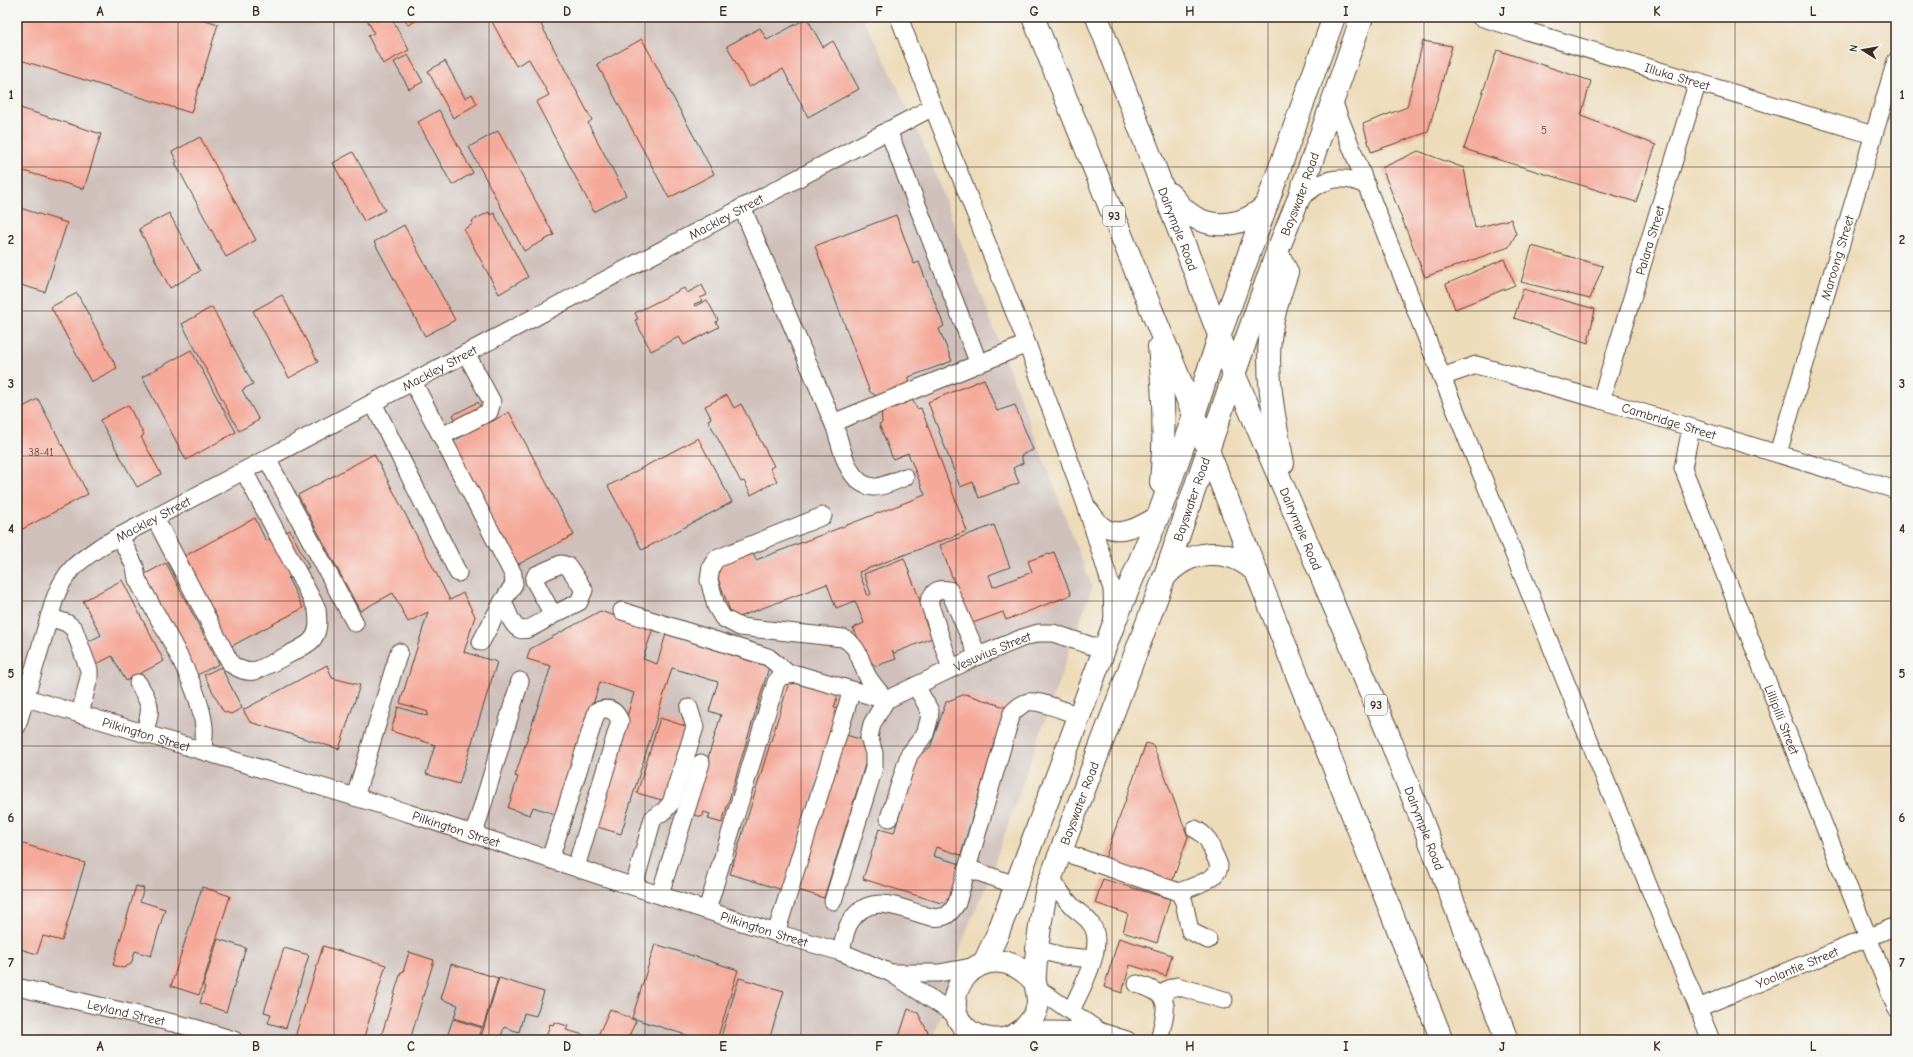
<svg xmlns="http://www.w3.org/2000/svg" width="1913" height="1057" viewBox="0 0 1913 1057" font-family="'Comic Neue',sans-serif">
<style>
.industrial{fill:#cfc0bb}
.building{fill:#f5a99a}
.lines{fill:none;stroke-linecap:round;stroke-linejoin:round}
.minor-casing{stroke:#564535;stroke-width:19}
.major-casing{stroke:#564535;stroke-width:24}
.minor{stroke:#fff;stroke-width:17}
.major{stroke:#fff;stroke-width:22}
.grid{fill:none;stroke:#3b2a1e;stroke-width:1;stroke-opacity:0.55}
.labels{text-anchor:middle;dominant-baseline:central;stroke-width:3;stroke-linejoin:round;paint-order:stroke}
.number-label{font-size:11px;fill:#6a4a3d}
.shield{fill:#f6f6f2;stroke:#73675e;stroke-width:1}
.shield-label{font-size:12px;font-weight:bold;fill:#3b2a1e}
.street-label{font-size:13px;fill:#3b2a1e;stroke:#f6f6f2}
.neatline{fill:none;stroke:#3b2a1e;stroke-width:1.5}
.grid-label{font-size:13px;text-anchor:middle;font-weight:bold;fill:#3b2a1e}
</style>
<rect width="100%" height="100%" fill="#f6f6f2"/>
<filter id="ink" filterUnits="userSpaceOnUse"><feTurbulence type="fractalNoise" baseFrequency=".025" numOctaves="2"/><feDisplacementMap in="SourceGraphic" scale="8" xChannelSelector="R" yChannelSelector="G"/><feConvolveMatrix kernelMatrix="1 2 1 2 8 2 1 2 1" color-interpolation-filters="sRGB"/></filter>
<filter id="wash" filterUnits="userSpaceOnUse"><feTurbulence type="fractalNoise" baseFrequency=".012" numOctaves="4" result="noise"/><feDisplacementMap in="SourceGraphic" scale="16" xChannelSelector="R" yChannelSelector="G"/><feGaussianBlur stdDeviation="0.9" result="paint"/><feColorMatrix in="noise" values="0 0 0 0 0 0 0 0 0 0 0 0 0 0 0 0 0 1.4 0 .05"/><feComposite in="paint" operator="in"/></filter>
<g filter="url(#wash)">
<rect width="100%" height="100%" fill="#eddcba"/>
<!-- industrial -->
<path class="industrial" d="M17,17H862L887,64L926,150L1092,587L987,884L967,929L933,1040H17Z"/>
<g id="blocks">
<!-- building -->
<path class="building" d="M17,17H196L218,24L191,113L17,59Z
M366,17H391L409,50L383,64L368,36L374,33Z
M403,17H423L408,25Z
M492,17H537L592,120L588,123L626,195L594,212L536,102L549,95L529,59L516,66L490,18Z
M807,18L823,47L833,41L859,89L808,117L783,69L749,87L727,46L760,28L767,40Z
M642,39L714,174L669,198L597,64Z
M1423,41L1452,46L1428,132L1371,152L1363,124L1407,107Z
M1497,50L1591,81L1581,116L1656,145L1636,202L1464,149Z
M408,55L423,82L409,89L394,62Z
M445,61L465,98L472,94L477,104L453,118L428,71Z
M17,107L101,134L84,189L17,169Z
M439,110L473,173L452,185L418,122Z
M498,131L554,235L524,251L469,147Z
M200,137L256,240L226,257L175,163L177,162L172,152Z
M1418,151L1464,168L1475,228L1511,219L1516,234L1509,247L1425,277L1382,168Z
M353,152L385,210L364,221L333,163Z
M17,207L67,223L45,292L17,284Z
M489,212L490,215L494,213L528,277L499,294L464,229L473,224L472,221Z
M169,213L200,271L170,288L139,229Z
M896,215L914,264L919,262L944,326L939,329L952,361L909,377L910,395L917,409L921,408L967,531L859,572L868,596L871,594L864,574L904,558L926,617L924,618L932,638L894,653L892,650L896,659L876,666L865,658L862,646L853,628L864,623L855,601L836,608L827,584L733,619L712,562L751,547L756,560L925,495L908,453L893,459L879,424L882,423L881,408L875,395L870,392L815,246Z
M404,225L455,320L425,336L374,242Z
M1532,246L1603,266L1590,299L1521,282Z
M1504,259L1515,285L1455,309L1446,284Z
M702,285L707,295L700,298L702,301L694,304L695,306L707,300L718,320L716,322L719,327L684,345L679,337L651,351L635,320L638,319L635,313L684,288L687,293Z
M1523,289L1595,309L1588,343L1514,318Z
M77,293L117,368L91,382L51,307Z
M282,295L318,362L289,378L253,311Z
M212,307L253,384L242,390L259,420L239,431L182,324Z
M191,350L236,432L186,460L142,377Z
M984,379L997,411L1015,405L1033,450L1021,455L1023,463L1013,468L1019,483L979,498L973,482L960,487L928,402Z
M727,395L734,408L741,404L774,466L770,468L777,481L751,495L744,481L741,482L708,420L711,418L705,406Z
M38,399L88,494L17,532V410Z
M478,402L489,423L509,412L574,535L517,565L452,442L464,435L453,415Z
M128,405L144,435L141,437L161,474L137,487L100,420Z
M698,438L732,502L642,550L608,486Z
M374,454L450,600L463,593L475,616L464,652L497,662L459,784L426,774L435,745L391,731L398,707L427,716L428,712L400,703L428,612L408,622L393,593L360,611L298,495Z
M255,518L266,541L290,530L309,567L288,578L303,608L228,648L181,558Z
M994,525L1010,567L989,575L993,587L1032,572L1028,561L1054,552L1071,595L1006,620L1003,612L970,624L940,545Z
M166,563L219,664L193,677L141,576Z
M122,580L164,661L126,681L112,656L95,665L84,644L101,635L83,601Z
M600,611L653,628L643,659L657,664L666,634L769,667L722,823L708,819L710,814L704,812L702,817L691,814L721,715L709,711L718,682L672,668L621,834L594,826L634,693L600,682L558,815L533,807L530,815L508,808L518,777L515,776L551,666L527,659L530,649Z
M327,665L332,678L360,685L339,749L250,722L243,710Z
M221,667L242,708L231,714L223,711L204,675Z
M790,679L838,694L834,708L838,709L783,890L730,874Z
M965,694L1005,707L961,855L936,847L933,856L961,864L951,897L941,903L863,879L879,829L894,833L917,756L930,748L946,702Z
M660,718L688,727L665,801L637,793Z
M846,735L863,740L868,755L824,898L798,890Z
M1146,743L1153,745L1188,837L1172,882L1105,858Z
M17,842L85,863L62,941L43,936L37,954L17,948Z
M1103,879L1170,899L1157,943L1123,932L1128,914L1095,903Z
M136,886L144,888L140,901L165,909L151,956L135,951L131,964L123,968L113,965Z
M202,887L230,896L199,995L171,986Z
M1119,938L1172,955L1166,976L1130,965L1122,993L1104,987Z
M218,939L246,948L226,1012L200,1003L205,987L203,986Z
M655,944L738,970L717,1040H702L632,1018Z
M323,946L386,965L363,1040H306L295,1037Z
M284,948L309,955L286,1028L268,1023L271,1014L264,1012Z
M409,952L434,960L410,1040H380L401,972H403Z
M451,964L498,978L483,1027L454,1018L458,1005L441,999Z
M499,978L544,992L536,1016L524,1013L519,1032L504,1027L500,1040H480Z
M739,978L784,991L769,1040H720Z
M610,1009L636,1021L627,1040H596Z
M908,1009L918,1013L932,1040H898Z
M453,1019L482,1028L478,1040H446Z
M554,1022L568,1026L566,1030L584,1035L582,1040H545L550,1024L553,1025Z
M681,1035L695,1040H680Z"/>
</g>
</g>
<g filter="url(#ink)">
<use href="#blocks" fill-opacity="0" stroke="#564535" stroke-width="1"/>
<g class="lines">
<defs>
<g id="minor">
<path d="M899,17L933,107L1027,344L1086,505L1112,589L1113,620"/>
<path id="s1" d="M1480,17L1873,135"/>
<path d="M1333,101L1442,377L1711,1040"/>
<path d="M888,130L979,364"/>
<path d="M1298,200C1320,181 1338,171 1367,186"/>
<path d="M742,207L835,427"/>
<path id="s2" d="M1442,377L1476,365L1601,400L1896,490"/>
<path d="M413,382L513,574L514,584L503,601C518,640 521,634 553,615L534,580L536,575L561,564L568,566L584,590L579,602L553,615"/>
<path id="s3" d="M1601,400L1698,81"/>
<path d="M373,403L458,573"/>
<path id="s4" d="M1691,428L1683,468L1896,1008"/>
<path d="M442,436L489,412L492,402L466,353"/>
<path id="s5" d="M1778,453L1896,61"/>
<path d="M267,459L355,623"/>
<path d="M905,477C898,480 880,488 873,487C847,484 842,448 835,427L840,420L1027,344"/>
<path d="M1090,510C1094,516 1099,524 1106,528C1123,537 1145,522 1159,514"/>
<path d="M823,516L716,559L711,567L709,580L716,606L723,618L740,627L843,638C861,648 859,661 868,677C873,685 880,693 886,700"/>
<path d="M155,518L231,664C237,668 246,673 254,671C261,669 307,646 311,641C320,632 318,620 317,609L244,471"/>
<path d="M120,536L135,567L137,579C158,619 200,684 204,727C205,735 203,743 203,751"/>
<path d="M622,611L768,657L789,674"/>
<path d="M49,617L67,623L74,629L89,670V678L80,714"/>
<path d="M481,642L503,601"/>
<path d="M951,669L929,602C933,591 938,588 949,590L978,656"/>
<path d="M138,683C152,706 152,708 144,734"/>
<path id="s6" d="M17,695L408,813L776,933L841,952L891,973L956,1015"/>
<path id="s7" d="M886,700L978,656L1022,638L1038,633H1053L1104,650"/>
<path id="s8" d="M17,726L55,598C66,569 78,562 103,545L933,107"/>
<path d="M355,797L399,652"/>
<path d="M889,818L909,755L925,734L929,720L930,711L916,686"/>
<path d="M474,834L520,681"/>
<path d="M1060,851L1179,892L1184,902L1190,931L1208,940"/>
<path d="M550,859L597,711C608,707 615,709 620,721L576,867"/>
<path d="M967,868L1015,885"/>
<path d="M1051,877C1057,887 1063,897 1071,905C1077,912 1086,916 1091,924C1107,945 1080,990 1071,1011"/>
<path d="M634,886L653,818L664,811L671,803L695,727L689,708"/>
<path d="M1179,892C1189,888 1219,879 1219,866C1218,862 1215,856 1213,852C1209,840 1205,834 1195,829"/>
<path d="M660,894L701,763"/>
<path d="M833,901L874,768V753L869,737L872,724L886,700"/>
<path d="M707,910L776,682L781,676L796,674L886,700"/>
<path d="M776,933L852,690"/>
<path d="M1037,949L1062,956L1092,959"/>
<path d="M841,952C843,943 845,930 850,922C869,892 896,907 924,915C931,917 937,919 945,916C950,914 954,908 957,903L1012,713C1017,708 1021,704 1028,702C1041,700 1066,712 1080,716"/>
<path d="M891,973H939L977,966"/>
<path d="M1137,984C1175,995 1166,1008 1159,1040"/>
<path id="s9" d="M17,987L195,1028L234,1040"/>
<path d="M1037,988L1099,1031L1127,1040"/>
<path d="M1161,996L1169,989L1177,986L1224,1000"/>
<path id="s10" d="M1698,1008L1896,926"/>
<path d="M1019,1031L1049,1030L1099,1031"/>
</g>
<g id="major">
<path d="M1033,17L1194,415L1442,1040"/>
<path id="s11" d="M1097,17L1234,374L1290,502L1387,731L1507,1040"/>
<path d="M1167,192C1175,197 1179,206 1187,212C1212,232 1246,226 1267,204"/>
<path d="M1277,252L1287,272C1282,287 1277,303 1273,319C1263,366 1274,418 1283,463"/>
<path d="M1159,347C1164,393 1165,437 1161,483"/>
<path d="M1164,578C1188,548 1230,546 1257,573"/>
<path d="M984,963L998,933L1113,626L1159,514L1194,415L1219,337L1334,17"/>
<path id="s12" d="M1035,982C982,923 922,1008 976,1035C986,1040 1001,1041 1011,1037C1022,1032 1034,1020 1037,1008C1040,998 1036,991 1035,981C1034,975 1036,967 1036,960C1038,936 1042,912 1047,888L1164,578L1247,337L1277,252L1298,200L1362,17"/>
</g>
</defs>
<!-- minor casing -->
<use href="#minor" class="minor-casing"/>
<!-- major casing -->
<use href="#major" class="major-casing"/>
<!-- minor -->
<use href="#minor" class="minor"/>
<!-- major -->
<use href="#major" class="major"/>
</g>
</g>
<!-- grid -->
<path class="grid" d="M178,17V1040M334,17V1040M489,17V1040M645,17V1040M801,17V1040M956,17V1040M1112,17V1040M1268,17V1040M1424,17V1040M1580,17V1040M1735,17V1040M17,167H1896M17,311H1896M17,456H1896M17,601H1896M17,746H1896M17,890H1896"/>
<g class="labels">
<!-- number labels -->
<g class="number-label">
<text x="1544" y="130">5</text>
<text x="41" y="452">38-41</text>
</g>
<!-- shield labels -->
<g class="shield">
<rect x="1103" y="206" width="22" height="20" rx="3"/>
<rect x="1365" y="695" width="22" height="20" rx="3"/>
</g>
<g class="shield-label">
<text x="1114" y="216">93</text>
<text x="1376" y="705">93</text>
</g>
<!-- street labels -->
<g class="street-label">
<text stroke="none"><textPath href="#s1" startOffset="206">Illuka Street</textPath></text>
<text stroke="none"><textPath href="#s12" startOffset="1086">Bayswater Road</textPath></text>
<text stroke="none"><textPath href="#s8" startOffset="911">Mackley Street</textPath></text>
<text stroke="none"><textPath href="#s11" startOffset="227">Dalrymple Road</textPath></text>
<text stroke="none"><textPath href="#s3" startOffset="167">Palara Street</textPath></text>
<text stroke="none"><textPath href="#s5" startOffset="204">Maroong Street</textPath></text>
<text stroke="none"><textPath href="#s8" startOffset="587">Mackley Street</textPath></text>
<text stroke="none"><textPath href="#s2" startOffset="237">Cambridge Street</textPath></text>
<text stroke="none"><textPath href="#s12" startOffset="762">Bayswater Road</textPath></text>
<text stroke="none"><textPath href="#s8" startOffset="263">Mackley Street</textPath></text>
<text stroke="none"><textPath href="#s11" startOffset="551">Dalrymple Road</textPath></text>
<text stroke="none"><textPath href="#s7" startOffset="117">Vesuvius Street</textPath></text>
<text stroke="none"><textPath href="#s4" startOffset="311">Lillipilli Street</textPath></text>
<text stroke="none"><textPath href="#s6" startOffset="135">Pilkington Street</textPath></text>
<text stroke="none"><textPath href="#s12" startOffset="438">Bayswater Road</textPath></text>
<text stroke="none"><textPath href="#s6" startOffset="459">Pilkington Street</textPath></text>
<text stroke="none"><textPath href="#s11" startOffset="875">Dalrymple Road</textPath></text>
<text stroke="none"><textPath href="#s6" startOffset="783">Pilkington Street</textPath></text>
<text stroke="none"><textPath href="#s10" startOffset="107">Yoolantie Street</textPath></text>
<text stroke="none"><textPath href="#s9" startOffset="112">Leyland Street</textPath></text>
</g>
</g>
<!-- margin -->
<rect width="1913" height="1057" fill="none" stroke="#f6f6f2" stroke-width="44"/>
<!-- north arrow -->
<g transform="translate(1863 50) rotate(281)" stroke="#f6f6f2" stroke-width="3" paint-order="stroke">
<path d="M0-3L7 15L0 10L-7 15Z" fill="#3b2a1e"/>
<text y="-6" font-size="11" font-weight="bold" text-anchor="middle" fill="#3b2a1e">N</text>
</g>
<rect x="22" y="22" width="1869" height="1013" class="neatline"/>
<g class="grid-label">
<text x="100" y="16">A</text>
<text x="256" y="16">B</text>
<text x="411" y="16">C</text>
<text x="567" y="16">D</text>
<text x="723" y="16">E</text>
<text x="879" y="16">F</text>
<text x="1034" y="16">G</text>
<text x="1190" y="16">H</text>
<text x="1346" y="16">I</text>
<text x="1502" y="16">J</text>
<text x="1657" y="16">K</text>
<text x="1813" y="16">L</text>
<text x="11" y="99">1</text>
<text x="1902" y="99">1</text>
<text x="11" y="244">2</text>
<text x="1902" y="244">2</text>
<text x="11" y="388">3</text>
<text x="1902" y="388">3</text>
<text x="11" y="533">4</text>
<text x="1902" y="533">4</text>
<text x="11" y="678">5</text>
<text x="1902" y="678">5</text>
<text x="11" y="822">6</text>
<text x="1902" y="822">6</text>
<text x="11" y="967">7</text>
<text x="1902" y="967">7</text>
<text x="100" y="1051">A</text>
<text x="256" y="1051">B</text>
<text x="411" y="1051">C</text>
<text x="567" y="1051">D</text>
<text x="723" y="1051">E</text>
<text x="879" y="1051">F</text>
<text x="1034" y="1051">G</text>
<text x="1190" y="1051">H</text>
<text x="1346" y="1051">I</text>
<text x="1502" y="1051">J</text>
<text x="1657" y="1051">K</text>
<text x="1813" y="1051">L</text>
</g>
</svg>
